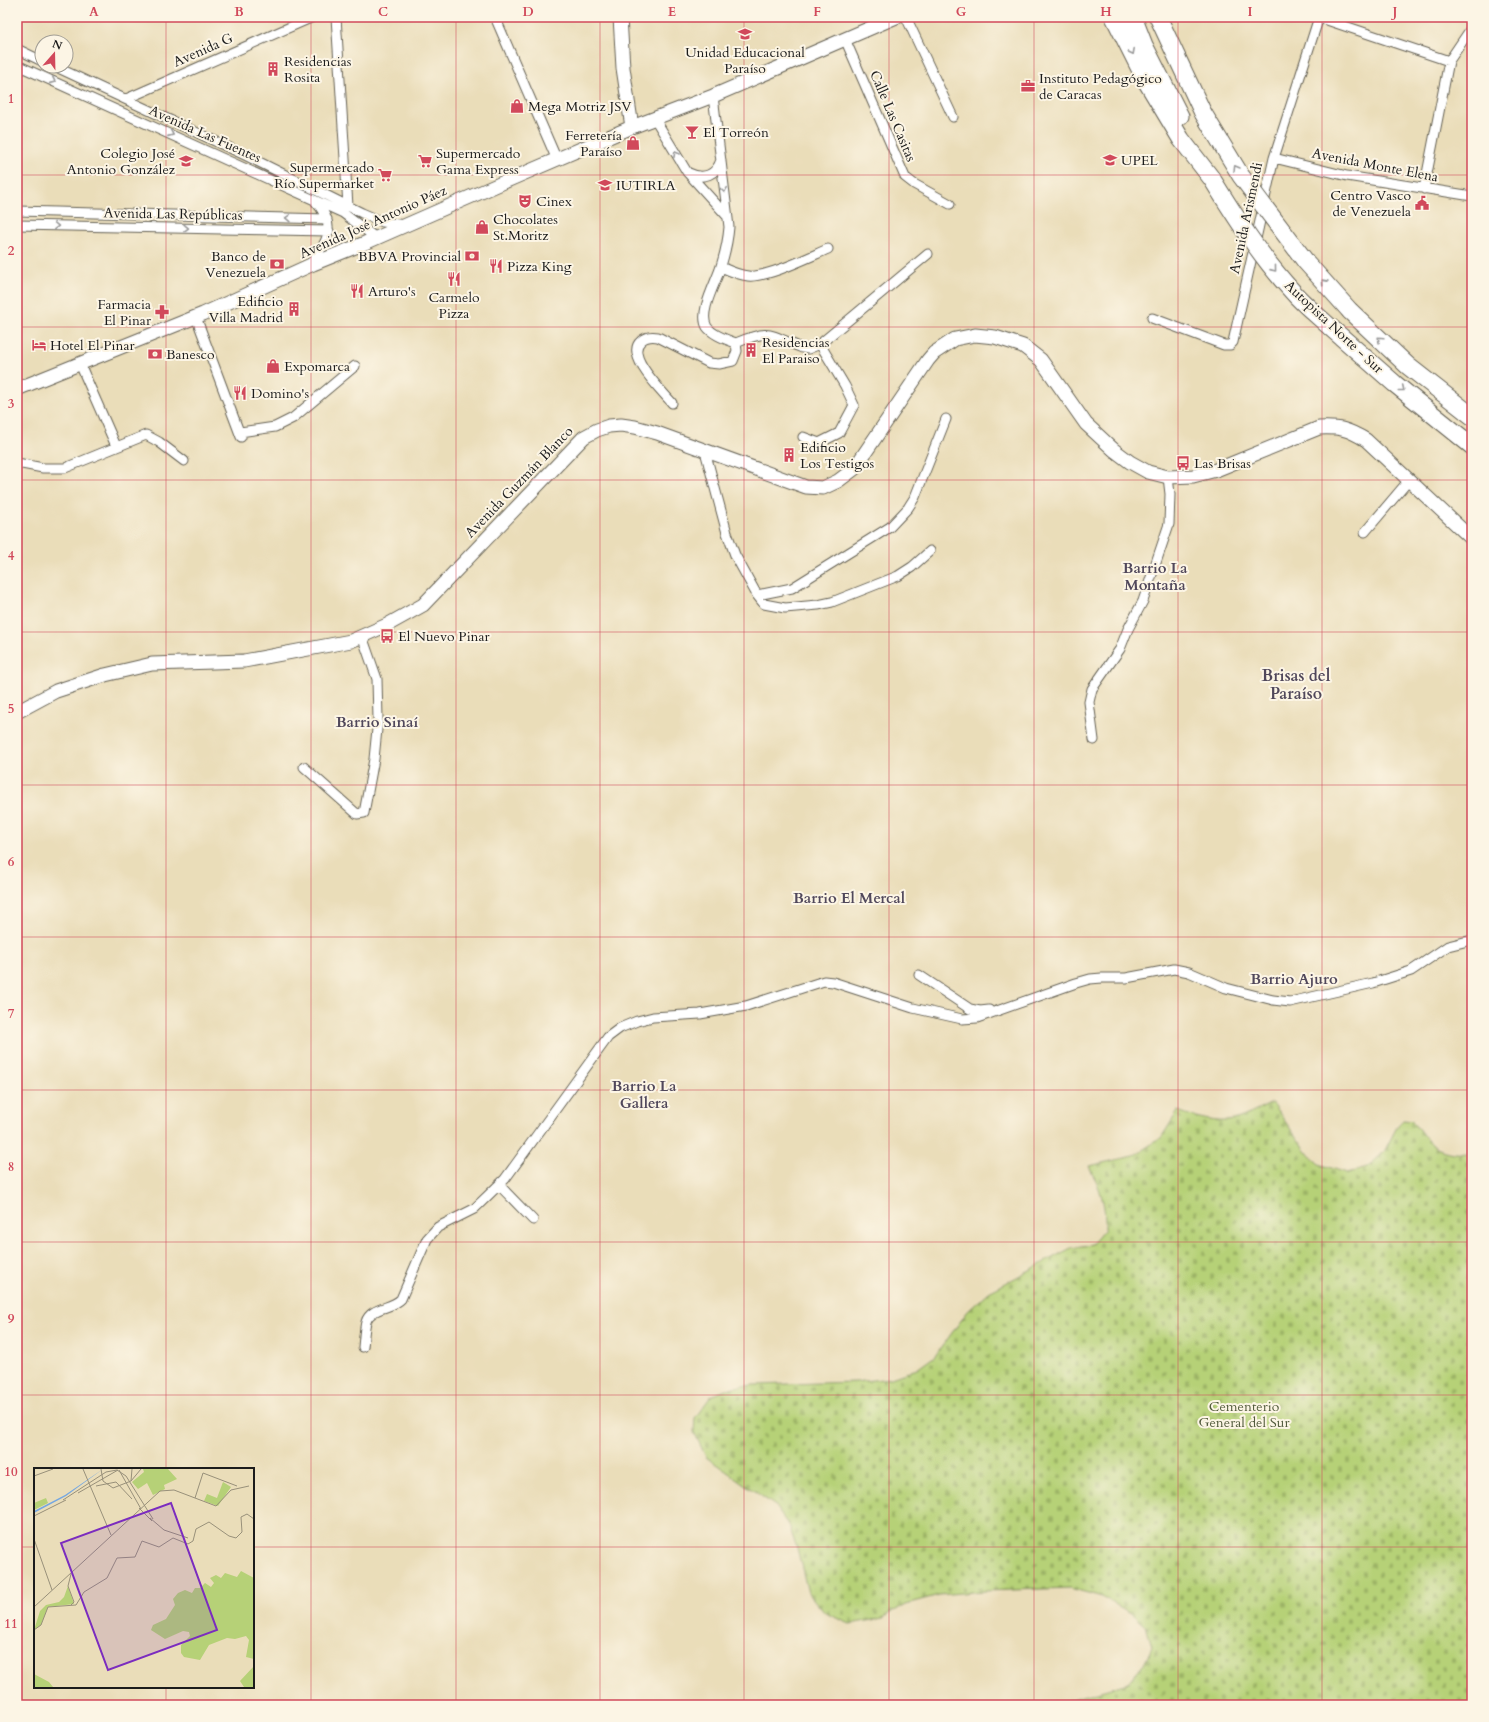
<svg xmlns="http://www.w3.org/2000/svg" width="1489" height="1722" viewBox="0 0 1489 1722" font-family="Cardo,serif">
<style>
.cemetery{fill:url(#cemetery-stones);stroke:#69764a}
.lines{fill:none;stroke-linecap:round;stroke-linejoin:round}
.street-casing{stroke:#646053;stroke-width:11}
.secondary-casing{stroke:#646053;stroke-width:15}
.highway-casing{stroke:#646053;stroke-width:19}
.street{stroke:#fff;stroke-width:9}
.secondary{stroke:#fff;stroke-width:13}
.highway{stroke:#fff;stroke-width:17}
.highway-bridge-casing{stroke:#646053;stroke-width:19;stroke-linecap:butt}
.highway-bridge{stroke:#fff;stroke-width:17}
.oneway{stroke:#999}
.grid{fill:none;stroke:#d1495b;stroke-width:1;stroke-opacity:0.55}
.labels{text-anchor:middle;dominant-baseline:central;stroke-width:4;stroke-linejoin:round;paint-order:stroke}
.street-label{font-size:14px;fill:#1c1c1c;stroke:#fcf5e5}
.poi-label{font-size:14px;fill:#1c1c1c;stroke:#fcf5e5;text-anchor:start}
.park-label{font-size:14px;fill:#525b3c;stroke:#fcf5e5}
.neighbourhood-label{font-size:15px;font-weight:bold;fill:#51485b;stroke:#fcf5e5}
.quarter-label{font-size:16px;font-weight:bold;fill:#51485b;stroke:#fcf5e5}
.inset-road{fill:none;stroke:#98907a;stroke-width:1}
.view{fill:#7b2cbf;fill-opacity:0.15;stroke:#7b2cbf;stroke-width:2}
.inset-edge{fill:none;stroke:#1c1c1c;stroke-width:2}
.neatline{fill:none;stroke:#d1495b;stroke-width:1.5}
.grid-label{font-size:13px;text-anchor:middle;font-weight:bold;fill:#d1495b}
</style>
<defs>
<pattern id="cemetery-stones" width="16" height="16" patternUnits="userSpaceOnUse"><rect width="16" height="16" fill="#b6d177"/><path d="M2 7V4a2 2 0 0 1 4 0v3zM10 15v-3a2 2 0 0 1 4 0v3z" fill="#9cb366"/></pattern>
</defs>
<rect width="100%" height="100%" fill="#fcf5e5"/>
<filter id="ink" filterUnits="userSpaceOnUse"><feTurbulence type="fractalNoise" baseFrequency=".025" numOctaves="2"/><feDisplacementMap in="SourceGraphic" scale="8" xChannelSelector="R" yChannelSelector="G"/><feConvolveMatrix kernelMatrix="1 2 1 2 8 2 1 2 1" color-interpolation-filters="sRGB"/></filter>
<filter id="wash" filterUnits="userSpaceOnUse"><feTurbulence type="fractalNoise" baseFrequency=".012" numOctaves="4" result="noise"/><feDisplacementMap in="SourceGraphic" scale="16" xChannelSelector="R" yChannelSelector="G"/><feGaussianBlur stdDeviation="0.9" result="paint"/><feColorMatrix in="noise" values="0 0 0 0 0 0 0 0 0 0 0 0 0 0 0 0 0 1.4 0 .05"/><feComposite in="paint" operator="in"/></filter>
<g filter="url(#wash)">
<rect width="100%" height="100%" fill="#eaddb9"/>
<!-- cemetery -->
<path class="cemetery" d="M1272,1103L1309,1155L1319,1164L1347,1173L1367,1168L1384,1152L1398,1125L1403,1120L1412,1121C1418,1127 1428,1144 1435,1147C1445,1153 1461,1155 1472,1152V1705H1052L1128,1683L1144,1664L1152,1647L1146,1627L1131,1613L1102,1597L1070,1588L984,1591L939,1595L906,1604L883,1618L850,1624L825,1613L808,1593L797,1548L789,1526L774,1505L706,1457L694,1432L695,1418L711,1396L733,1387L754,1385L855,1382L891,1378L917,1369L935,1356L968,1311L989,1292L1071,1248L1092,1244L1105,1229C1106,1202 1100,1189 1089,1166L1133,1156L1161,1138L1178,1111C1193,1117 1218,1124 1234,1120C1247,1116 1260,1109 1272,1103Z"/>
</g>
<g filter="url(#ink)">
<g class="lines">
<defs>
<path id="street" d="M336,17L348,206
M495,17L557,160
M906,17L953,117
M1318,17L1449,61
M845,39L905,177L914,184L950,204
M17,49L42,61
M17,65L343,213L376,238
M54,66L247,156L362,213L383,222L405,225
M126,99L313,17
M655,119L687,172L727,216
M1274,158L1347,176L1472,196
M689,173C704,180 716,175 721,160
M1424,189L1449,61L1472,27
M17,211L327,219
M17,225L329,231
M310,264C329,241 337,225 315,201
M721,267C730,271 738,275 748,276C767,278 809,257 828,249
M196,317L241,437
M1152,318L1224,345H1230L1233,342L1274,158L1319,17
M736,343C772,328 769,335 802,348L808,349L820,344L928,254
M80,364L116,446
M672,403C663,392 624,355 641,341C646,336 652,336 658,337L709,363L719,364L733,361L737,351L736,343C727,340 713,335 707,327C698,312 717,281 721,266C725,253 728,240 729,227L713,96
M240,432L275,427L293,418L355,366
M803,437L819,443L839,433L854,405L845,386L820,344
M705,451L727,533L735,555L757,595L764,604L785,608L818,605L832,602L898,576L912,567L930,551
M17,463L43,468H65L146,435L159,442L184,461
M1365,532L1410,479
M757,595L792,588L890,527L908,508L915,497L946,419
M1094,740L1089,702L1092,689L1120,649L1128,629L1143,601L1169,524L1170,494L1168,477
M304,767L357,814L364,813L374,759L378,719L377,679L362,636
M919,975L970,1009L980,1011L989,1010
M499,1185L533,1220
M363,1347C364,1339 364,1330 366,1322C370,1307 392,1309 401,1299L427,1239L438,1227L474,1209L505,1179L608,1037L620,1028L637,1021L653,1017L700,1014L746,1006L824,981L833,982L913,1008L962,1019L977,1018L1076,983L1090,979L1102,978H1126L1174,969L1189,972L1226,988L1273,1000L1290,1002L1373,983L1411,971L1448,946L1472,940"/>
<path id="secondary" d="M620,17L623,68L632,127
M17,389L203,314L313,264L365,243L511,179L632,127L713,96L896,17
M17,712L56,691L105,675L152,664L244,661L351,641L387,625L423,605L584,437L597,430L609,426L621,425L635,427L657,433L806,487L823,488L838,481L854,469L928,360L934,353L955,339L975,335L995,337L1023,346L1041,360L1086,424L1114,450L1130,462L1148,472L1168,477L1193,476L1216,470L1319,428C1340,427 1348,429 1366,440L1472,539"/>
<path id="highway" d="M1114,17L1145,79L1181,139L1212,179
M1133,17L1144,45L1180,116
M1158,17L1203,113
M1350,311L1408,366L1472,416
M1330,327L1395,384L1472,446"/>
</defs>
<!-- street casing -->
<use href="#street" class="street-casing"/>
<!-- secondary casing -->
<use href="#secondary" class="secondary-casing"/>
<!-- highway casing -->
<use href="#highway" class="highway-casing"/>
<!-- street -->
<use href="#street" class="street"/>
<!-- secondary -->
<use href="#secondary" class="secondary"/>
<!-- highway -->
<use href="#highway" class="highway"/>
<defs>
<path id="highway-bridge" d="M1203,113L1241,176L1306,262L1350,311
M1212,179C1236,218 1261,257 1292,291C1303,304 1317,315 1330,327"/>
</defs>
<!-- highway-bridge casing -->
<use href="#highway-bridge" class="highway-bridge-casing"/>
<!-- highway-bridge -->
<use href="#highway-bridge" class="highway-bridge"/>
</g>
<!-- one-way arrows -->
<defs><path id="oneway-chevron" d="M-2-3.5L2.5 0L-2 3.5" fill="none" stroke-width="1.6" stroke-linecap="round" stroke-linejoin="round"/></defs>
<g class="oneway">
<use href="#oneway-chevron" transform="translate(1132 52) rotate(63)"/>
<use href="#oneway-chevron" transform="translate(53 81) rotate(24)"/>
<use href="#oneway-chevron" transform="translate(171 134) rotate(24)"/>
<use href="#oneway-chevron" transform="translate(676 154) rotate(-120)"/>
<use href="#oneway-chevron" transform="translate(1236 168) rotate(-121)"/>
<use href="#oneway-chevron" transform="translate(724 190) rotate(83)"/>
<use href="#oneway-chevron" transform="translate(288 218) rotate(-178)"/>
<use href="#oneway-chevron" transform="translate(56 226) rotate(1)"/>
<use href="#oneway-chevron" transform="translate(186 228) rotate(1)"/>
<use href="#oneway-chevron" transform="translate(1274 269) rotate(51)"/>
<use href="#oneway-chevron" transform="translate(1324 282) rotate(-132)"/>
<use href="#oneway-chevron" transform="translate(1380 339) rotate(-137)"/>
<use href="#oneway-chevron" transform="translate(1402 389) rotate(39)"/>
</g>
</g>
<!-- grid -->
<path class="grid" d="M166,17V1469M311,17V1705M456,17V1705M600,17V1705M744,17V1705M889,17V1705M1034,17V1705M1178,17V1705M1322,17V1705M17,175H1472M17,327H1472M17,480H1472M17,632H1472M17,785H1472M17,937H1472M17,1090H1472M17,1242H1472M17,1395H1472M17,1547H35M253,1547H1472M166,1687V1705"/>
<!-- icons -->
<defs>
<symbol id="school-bare" viewBox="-9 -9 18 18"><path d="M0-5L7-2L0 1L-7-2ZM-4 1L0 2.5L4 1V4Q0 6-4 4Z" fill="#d1495b" stroke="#fcf5e5" stroke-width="2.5" paint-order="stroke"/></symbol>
<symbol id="building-bare" viewBox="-9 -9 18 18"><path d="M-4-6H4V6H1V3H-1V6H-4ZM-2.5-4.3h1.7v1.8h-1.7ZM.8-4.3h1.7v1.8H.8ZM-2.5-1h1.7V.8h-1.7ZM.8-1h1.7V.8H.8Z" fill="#d1495b" stroke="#fcf5e5" stroke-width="2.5" paint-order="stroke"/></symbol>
<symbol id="office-bare" viewBox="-9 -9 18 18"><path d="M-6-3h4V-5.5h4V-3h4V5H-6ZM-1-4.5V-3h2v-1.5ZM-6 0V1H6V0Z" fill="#d1495b" stroke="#fcf5e5" stroke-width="2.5" paint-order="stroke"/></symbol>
<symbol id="shop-bare" viewBox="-9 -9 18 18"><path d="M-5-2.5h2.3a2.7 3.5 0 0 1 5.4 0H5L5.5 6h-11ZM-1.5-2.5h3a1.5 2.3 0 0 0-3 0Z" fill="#d1495b" stroke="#fcf5e5" stroke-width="2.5" paint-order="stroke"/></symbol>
<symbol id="bar-bare" viewBox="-9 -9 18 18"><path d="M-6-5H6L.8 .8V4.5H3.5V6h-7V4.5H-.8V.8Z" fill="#d1495b" stroke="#fcf5e5" stroke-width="2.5" paint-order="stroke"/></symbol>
<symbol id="university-bare" viewBox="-9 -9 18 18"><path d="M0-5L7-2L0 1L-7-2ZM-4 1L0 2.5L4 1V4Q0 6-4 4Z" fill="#d1495b" stroke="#fcf5e5" stroke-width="2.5" paint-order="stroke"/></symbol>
<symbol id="supermarket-bare" viewBox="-9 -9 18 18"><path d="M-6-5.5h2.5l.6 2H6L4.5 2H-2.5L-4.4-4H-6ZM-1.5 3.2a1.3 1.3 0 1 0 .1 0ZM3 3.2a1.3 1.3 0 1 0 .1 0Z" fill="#d1495b" stroke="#fcf5e5" stroke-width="2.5" paint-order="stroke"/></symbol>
<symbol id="theatre-bare" viewBox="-9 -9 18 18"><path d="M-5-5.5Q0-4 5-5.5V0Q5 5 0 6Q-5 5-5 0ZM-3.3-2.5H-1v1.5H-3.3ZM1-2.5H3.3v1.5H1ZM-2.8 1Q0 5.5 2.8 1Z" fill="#d1495b" stroke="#fcf5e5" stroke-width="2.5" paint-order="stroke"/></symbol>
<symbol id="civic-bare" viewBox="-9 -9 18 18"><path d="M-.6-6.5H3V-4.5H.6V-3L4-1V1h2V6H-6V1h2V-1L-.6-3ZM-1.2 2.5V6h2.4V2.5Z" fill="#d1495b" stroke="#fcf5e5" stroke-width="2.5" paint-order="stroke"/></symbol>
<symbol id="bank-bare" viewBox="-9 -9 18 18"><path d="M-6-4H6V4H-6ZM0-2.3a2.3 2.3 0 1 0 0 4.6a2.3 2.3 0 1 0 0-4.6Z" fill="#d1495b" stroke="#fcf5e5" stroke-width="2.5" paint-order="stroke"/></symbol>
<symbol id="restaurant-bare" viewBox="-9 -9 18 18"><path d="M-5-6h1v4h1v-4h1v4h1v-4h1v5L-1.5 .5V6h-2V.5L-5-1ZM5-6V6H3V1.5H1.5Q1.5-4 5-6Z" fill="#d1495b" stroke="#fcf5e5" stroke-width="2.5" paint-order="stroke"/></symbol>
<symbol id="pharmacy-bare" viewBox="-9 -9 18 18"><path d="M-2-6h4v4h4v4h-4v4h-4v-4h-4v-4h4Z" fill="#d1495b" stroke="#fcf5e5" stroke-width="2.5" paint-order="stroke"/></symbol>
<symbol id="hotel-bare" viewBox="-9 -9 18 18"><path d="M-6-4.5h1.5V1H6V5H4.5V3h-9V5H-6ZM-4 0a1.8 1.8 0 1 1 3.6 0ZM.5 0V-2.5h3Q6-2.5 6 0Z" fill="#d1495b" stroke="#fcf5e5" stroke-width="2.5" paint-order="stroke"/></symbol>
<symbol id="bus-bare" viewBox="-9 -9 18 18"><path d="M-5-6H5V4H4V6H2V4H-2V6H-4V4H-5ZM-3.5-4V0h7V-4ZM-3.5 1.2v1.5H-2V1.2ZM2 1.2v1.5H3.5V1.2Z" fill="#d1495b" stroke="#fcf5e5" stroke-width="2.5" paint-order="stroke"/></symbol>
</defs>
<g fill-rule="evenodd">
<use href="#school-bare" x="735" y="24" width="20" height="20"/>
<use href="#building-bare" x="263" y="59" width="20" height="20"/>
<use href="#office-bare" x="1018" y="76" width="20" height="20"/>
<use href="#shop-bare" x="507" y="96" width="20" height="20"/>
<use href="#bar-bare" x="682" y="122" width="20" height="20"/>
<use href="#shop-bare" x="623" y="133" width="20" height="20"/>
<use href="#university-bare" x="1100" y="150" width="20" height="20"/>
<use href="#school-bare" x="176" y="151" width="20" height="20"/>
<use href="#supermarket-bare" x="415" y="151" width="20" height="20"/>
<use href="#supermarket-bare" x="375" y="165" width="20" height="20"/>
<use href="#university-bare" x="595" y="175" width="20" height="20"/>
<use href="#theatre-bare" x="515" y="191" width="20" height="20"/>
<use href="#civic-bare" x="1412" y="193" width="20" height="20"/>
<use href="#shop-bare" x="472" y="217" width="20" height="20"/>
<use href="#bank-bare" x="462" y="246" width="20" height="20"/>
<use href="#bank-bare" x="267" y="254" width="20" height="20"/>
<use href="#restaurant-bare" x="486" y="256" width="20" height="20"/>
<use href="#restaurant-bare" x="444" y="269" width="20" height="20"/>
<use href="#restaurant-bare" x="347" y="281" width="20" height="20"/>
<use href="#building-bare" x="284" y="299" width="20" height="20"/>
<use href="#pharmacy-bare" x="152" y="302" width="20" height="20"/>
<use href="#hotel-bare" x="29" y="335" width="20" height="20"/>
<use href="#building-bare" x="741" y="340" width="20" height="20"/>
<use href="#bank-bare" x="145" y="344" width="20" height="20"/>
<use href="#shop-bare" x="263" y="356" width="20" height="20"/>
<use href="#restaurant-bare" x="230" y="383" width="20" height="20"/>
<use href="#building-bare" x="779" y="445" width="20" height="20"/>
<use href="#bus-bare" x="1173" y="453" width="20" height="20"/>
<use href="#bus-bare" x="377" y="626" width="20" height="20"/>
</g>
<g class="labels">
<!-- street labels -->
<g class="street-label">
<text transform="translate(203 50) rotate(-24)">Avenida G</text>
<text transform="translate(893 116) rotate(67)">Calle Las Casitas</text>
<text transform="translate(205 134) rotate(24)">Avenida Las Fuentes</text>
<text transform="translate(1375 165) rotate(11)">Avenida Monte Elena</text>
<text transform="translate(173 214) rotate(1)">Avenida Las Repúblicas</text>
<text transform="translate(1246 218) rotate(-78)">Avenida Arismendi</text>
<text transform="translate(373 222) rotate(-24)">Avenida José Antonio Páez</text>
<text transform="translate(1334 327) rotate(43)">Autopista Norte - Sur</text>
<text transform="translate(519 482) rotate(-46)">Avenida Guzmán Blanco</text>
</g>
<!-- poi labels -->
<g class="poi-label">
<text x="745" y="52" text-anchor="middle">Unidad Educacional<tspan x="745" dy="16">Paraíso</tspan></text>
<text x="284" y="61">Residencias<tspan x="284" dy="16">Rosita</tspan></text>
<text x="1039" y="78">Instituto Pedagógico<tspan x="1039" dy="16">de Caracas</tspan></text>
<text x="528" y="106">Mega Motriz JSV</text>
<text x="703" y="132">El Torreón</text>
<text x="622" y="135" text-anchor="end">Ferretería<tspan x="622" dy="16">Paraíso</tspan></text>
<text x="175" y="153" text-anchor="end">Colegio José<tspan x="175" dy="16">Antonio González</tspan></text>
<text x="436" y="153">Supermercado<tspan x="436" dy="16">Gama Express</tspan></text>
<text x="1121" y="160">UPEL</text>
<text x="374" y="167" text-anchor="end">Supermercado<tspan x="374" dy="16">Río Supermarket</tspan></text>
<text x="616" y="185">IUTIRLA</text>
<text x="1411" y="195" text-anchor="end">Centro Vasco<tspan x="1411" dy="16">de Venezuela</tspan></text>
<text x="536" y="201">Cinex</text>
<text x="493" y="219">Chocolates<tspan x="493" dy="16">St.Moritz</tspan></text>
<text x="266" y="256" text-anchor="end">Banco de<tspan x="266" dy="16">Venezuela</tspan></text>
<text x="461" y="256" text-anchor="end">BBVA Provincial</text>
<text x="507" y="266">Pizza King</text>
<text x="368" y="291">Arturo's</text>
<text x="454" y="297" text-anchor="middle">Carmelo<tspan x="454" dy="16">Pizza</tspan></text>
<text x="283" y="301" text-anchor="end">Edificio<tspan x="283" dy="16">Villa Madrid</tspan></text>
<text x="151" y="304" text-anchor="end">Farmacia<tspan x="151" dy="16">El Pinar</tspan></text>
<text x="762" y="342">Residencias<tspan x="762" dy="16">El Paraiso</tspan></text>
<text x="50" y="345">Hotel El Pinar</text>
<text x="166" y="354">Banesco</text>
<text x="284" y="366">Expomarca</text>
<text x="251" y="393">Domino's</text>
<text x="800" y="447">Edificio<tspan x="800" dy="16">Los Testigos</tspan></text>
<text x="1194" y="463">Las Brisas</text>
<text x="398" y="636">El Nuevo Pinar</text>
</g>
<!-- park labels -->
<g class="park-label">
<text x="1244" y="1406">Cementerio<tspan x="1244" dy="16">General del Sur</tspan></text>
</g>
<!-- neighbourhood labels -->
<g class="neighbourhood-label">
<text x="1155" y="568">Barrio La<tspan x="1155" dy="17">Montaña</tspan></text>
<text x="377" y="722">Barrio Sinaí</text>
<text x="849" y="898">Barrio El Mercal</text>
<text x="1294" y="979">Barrio Ajuro</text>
<text x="644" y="1086">Barrio La<tspan x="644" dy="17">Gallera</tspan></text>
</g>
<!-- quarter labels -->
<g class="quarter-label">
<text x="1296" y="676">Brisas del<tspan x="1296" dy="18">Paraíso</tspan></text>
</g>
</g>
<!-- overview -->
<g transform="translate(34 1468)">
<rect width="220" height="220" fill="#eaddb9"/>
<path d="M189,14L197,19L184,38L170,33L173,26L183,30ZM34,118L40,136L14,139L7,157L0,162L6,143L12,137L25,134L30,129Z" fill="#b6d177"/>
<path d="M207,103L220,110V191L212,189L215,172L212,168L201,171L193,170L175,177L166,192L150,189L147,185V177L156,168L155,164L149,163L131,171L117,162L119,157L132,151L141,137L139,131L144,125L151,122L158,125L161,120H166L171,115L177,119L180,115L176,110L182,107L187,110L191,105L203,109ZM220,198V219H210L206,213Z" fill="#b6d177"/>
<path d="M109,1H134L143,11L130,17L131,21L119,27L113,15L104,21L98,14L110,4ZM12,30L14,35L0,42V35ZM0,206L15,214L19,219H0Z" fill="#b6d177"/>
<path d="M69,1L32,28L0,45V43L31,27Z" fill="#75a7e1"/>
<path class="inset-road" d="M49,1L77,67M67,1L69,13L79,20L97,13L107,1M85,2L107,41M0,8L19,1M97,13L98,1M62,18L82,14L98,31M44,25L84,2M161,30L169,5L203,18M29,32L72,4L83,2L92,8L119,51M105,40L118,53M0,48L32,32M116,50L130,62L154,70M0,71L18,122M37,106L34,118L40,134L37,137M0,139L126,23L140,22L182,38L197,22L215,18M0,162L7,157L14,139L42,137L50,124L73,110L83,90L101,89L108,73L125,79L139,70L154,76L159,73L162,61L175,54L195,68L202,70L208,64L207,49L213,46L220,51"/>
<path class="view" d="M137,35L183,162L74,202L27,75Z"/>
<rect width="220" height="220" class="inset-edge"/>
</g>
<!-- margin -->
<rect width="1489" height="1722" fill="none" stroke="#fcf5e5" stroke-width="44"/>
<!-- north arrow -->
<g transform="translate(54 54) rotate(20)"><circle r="19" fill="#fcf5e5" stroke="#a29e95"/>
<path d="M0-3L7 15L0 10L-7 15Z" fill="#d1495b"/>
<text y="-6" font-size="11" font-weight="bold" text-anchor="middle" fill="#1c1c1c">N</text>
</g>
<rect x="22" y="22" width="1445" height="1678" class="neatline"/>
<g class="grid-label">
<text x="94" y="16">A</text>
<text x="239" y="16">B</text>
<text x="383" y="16">C</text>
<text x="528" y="16">D</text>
<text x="672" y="16">E</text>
<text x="817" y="16">F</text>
<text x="961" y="16">G</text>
<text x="1106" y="16">H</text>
<text x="1250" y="16">I</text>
<text x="1395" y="16">J</text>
<text x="11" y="103">1</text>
<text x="11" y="255">2</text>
<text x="11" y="408">3</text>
<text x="11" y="560">4</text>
<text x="11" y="713">5</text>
<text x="11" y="866">6</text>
<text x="11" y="1018">7</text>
<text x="11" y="1171">8</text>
<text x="11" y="1323">9</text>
<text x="11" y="1476">10</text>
<text x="11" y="1628">11</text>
</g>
</svg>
